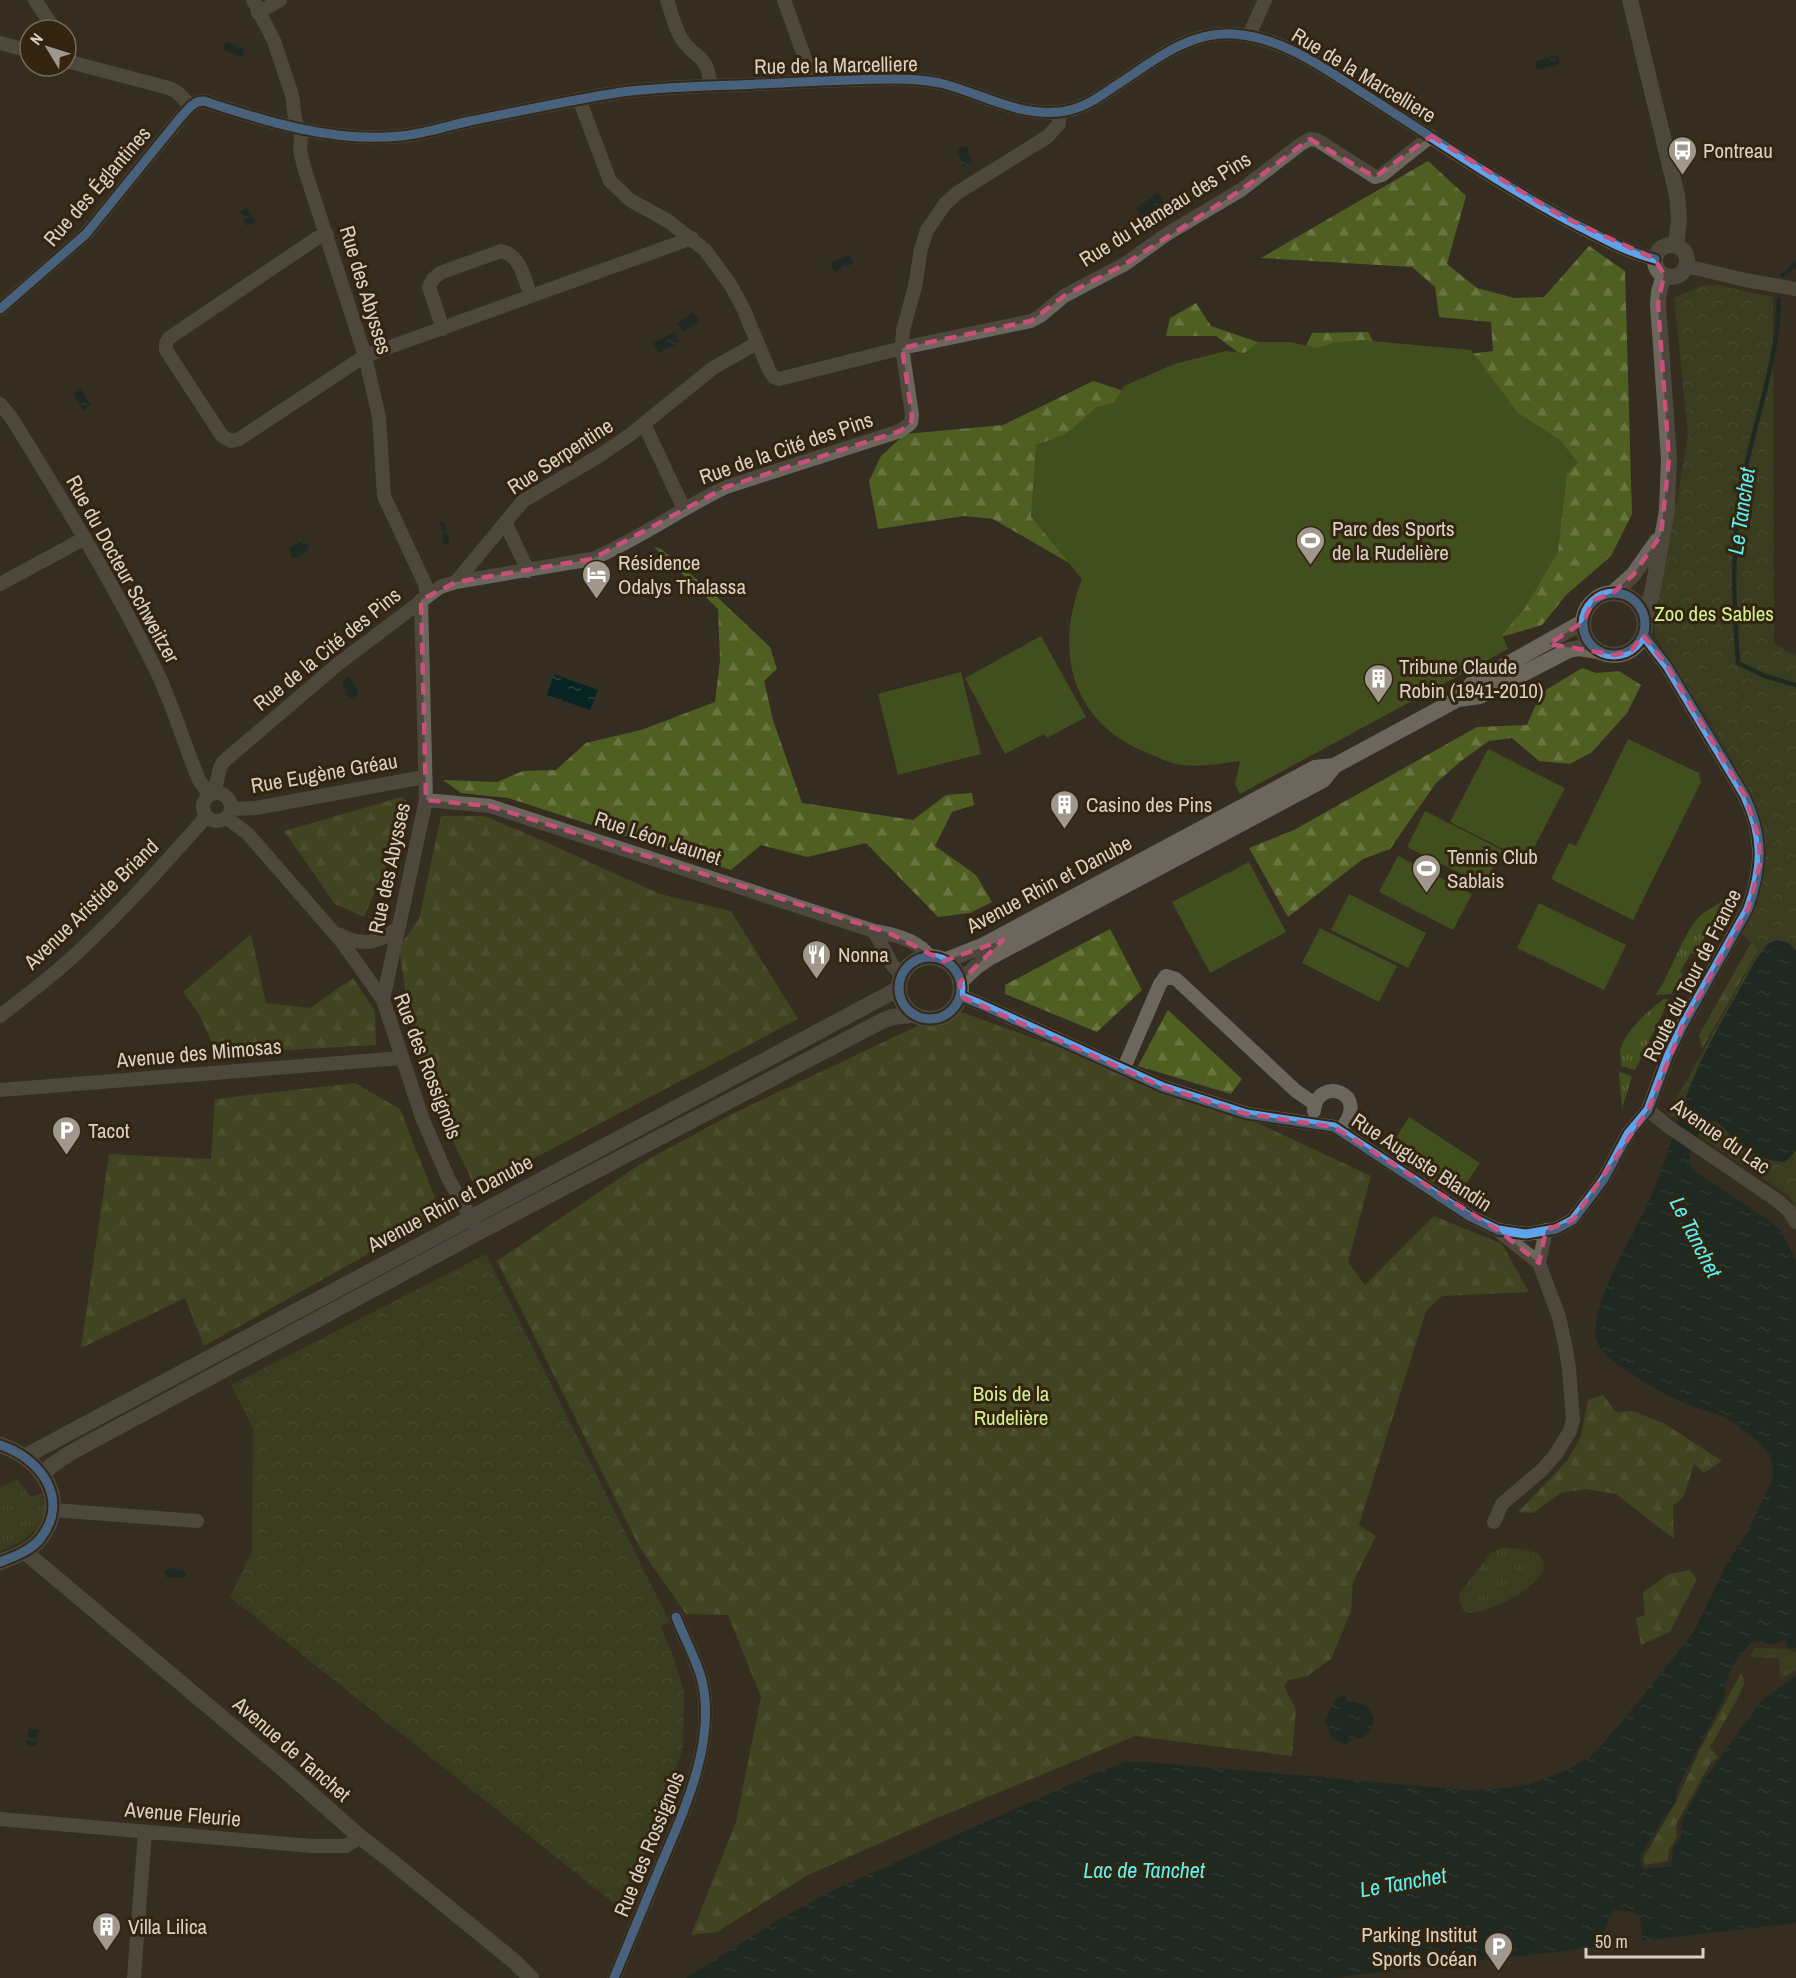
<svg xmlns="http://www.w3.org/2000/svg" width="1796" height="1978" viewBox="0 0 1796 1978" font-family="'Archivo Narrow',sans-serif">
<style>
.grass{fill:url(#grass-tufts)}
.forest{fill:url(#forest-firs)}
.park{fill:url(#park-crowns)}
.garden{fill:#414e1e}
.water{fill:url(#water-ripples)}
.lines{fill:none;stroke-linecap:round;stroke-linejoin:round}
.stream{stroke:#062423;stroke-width:4.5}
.minor{stroke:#6d665d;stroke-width:14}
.tertiary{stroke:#6d665d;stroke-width:16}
.cycleway-casing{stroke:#332410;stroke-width:13}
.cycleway{stroke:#60a3ed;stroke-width:9}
.marked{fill:none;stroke:#c9507b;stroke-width:4.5;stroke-dasharray:12 8;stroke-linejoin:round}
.labels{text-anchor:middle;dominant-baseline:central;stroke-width:6;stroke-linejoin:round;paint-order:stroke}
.street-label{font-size:21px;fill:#dad1c5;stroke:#332410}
.poi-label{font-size:21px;fill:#dad1c5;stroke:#332410;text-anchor:start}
.park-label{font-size:21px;fill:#d2f292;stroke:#332410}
.water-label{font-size:22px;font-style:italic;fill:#5af2f5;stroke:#332410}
</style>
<defs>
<pattern id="grass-tufts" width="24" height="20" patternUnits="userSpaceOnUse" patternTransform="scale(1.5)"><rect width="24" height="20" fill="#414e1e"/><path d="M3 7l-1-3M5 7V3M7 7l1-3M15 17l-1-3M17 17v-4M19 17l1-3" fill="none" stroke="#5c663d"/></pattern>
<pattern id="forest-firs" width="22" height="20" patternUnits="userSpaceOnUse" patternTransform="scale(1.5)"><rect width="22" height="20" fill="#4f5f22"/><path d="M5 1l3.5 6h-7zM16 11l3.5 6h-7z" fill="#687541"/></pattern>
<pattern id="park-crowns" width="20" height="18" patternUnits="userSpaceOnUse" patternTransform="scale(1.5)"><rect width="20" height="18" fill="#414e1e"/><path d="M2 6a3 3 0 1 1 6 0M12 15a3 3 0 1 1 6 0" fill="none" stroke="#5c663d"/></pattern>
<pattern id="water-ripples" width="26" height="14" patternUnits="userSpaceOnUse" patternTransform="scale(1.5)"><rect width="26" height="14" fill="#062423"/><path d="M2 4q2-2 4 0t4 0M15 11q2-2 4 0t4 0" fill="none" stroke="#2a4341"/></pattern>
</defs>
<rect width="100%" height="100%" fill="#352d21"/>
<!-- grass -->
<path class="grass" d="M1725,899L1695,954L1691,953L1680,972L1683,974L1671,994L1656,995C1671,973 1683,932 1701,915C1708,909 1718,905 1725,899Z
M1664,999L1669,1000L1635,1070L1621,1066C1621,1061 1620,1056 1620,1051C1623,1033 1650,1009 1664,999Z
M1619,1072L1632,1076L1622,1109Z
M17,1479L31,1497L42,1493C54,1524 25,1542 0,1551V1488Z
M1503,1547C1514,1549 1532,1549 1540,1556C1562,1579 1486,1615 1469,1613C1460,1612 1460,1600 1459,1594L1491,1553Z
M1755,1648L1786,1649L1796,1652V1670L1786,1676L1781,1677L1778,1658L1749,1657Z"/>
<!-- forest -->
<path class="forest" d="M1428,161L1466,196L1447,264L1477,288L1514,298L1544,297L1589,246L1625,271L1632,514L1611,556L1566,595L1542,625L1494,639L1251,362L1216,336H1166L1170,318L1196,303L1211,326L1301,357L1312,333L1368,332L1378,350L1435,358L1493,351L1491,322L1439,317L1435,287L1412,267L1261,258Z
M1093,381L1146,398L1088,574L993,519L964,516L878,529L869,481L881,456L905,434L1003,425Z
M654,547L661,549L715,595L770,647L777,669L764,681L773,720L802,803L913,820L946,795L972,793L974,805L952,812L935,846L976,875L992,902L970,913L938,917L866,843L807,857L761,845L731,870L508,798L461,793L443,780L497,782L523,771L556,770L586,743L641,730L715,702L720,660L718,609Z
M1582,668L1596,673L1619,671L1641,685L1627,713L1592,752L1570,764L1539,761L1512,738L1489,741L1461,761L1436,783L1390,849L1363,859L1288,917L1249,848L1294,830L1477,727L1527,725L1541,693Z
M402,797L412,806L364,917L335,904L284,831Z
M441,816H484L530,835L660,894L731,911L798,1019L476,1189L421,1075L407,1003L399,947L419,919Z
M1110,929L1142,990L1097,1032L1005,994V985Z
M251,934L266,1003L310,1008L353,978L375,1011L376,1045L217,1054L199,1014L183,992Z
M1755,936L1759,949L1702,1049L1699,1035Z
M953,1009L1217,1104L1371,1176L1348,1262L1365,1285L1434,1216L1502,1244L1529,1292L1442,1296L1426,1311L1359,1525L1376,1536L1353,1582L1351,1611L1331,1659L1307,1676L1289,1680L1284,1686L1296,1709L1292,1756L1135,1736L932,1820L808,1875L717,1932L691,1935L736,1822L761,1697L728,1615L686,1614L640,1548L497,1261L642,1163L730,1115Z
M1168,1010L1242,1079L1231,1094L1138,1066Z
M355,1083L400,1109L441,1213L204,1346L185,1298L81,1348L109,1154L211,1159L215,1099Z
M1603,1395L1616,1412L1633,1411L1665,1424L1722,1461L1704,1473L1694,1464L1684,1496L1673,1506L1674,1539L1616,1494L1586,1489L1561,1493L1533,1513L1518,1512L1567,1461L1581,1436L1588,1400Z
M1690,1570L1697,1579L1670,1632L1641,1645L1636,1618L1645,1615L1643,1592L1669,1574Z
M1741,1673C1742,1676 1744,1679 1744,1682C1745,1688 1716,1737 1710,1747L1718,1758L1711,1762L1676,1824L1677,1837L1669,1850L1668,1861L1645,1865L1643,1859L1676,1802L1698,1753Z"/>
<!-- park -->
<path class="park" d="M1717,285L1773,297L1774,643L1796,656V1209L1789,1196L1668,1114L1759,950L1740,933L1763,874L1766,844L1764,829L1737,768L1709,720L1655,636L1654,610L1671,535L1688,434L1674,298L1700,286Z
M486,1254L670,1622L661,1626L675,1662L684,1692L683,1747L669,1792L622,1910L230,1597L252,1551L253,1428L231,1385Z"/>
<!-- garden -->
<path class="garden" d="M1361,340L1471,350L1518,413L1560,440L1578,463L1567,473L1558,552L1525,608L1502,635L1508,649L1240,794L1235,784L1240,761C1220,764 1196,768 1176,764C1167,762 1158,757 1150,754C1072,724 1053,653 1082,579L1031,517L1036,445L1066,434L1097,407L1114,403L1124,386L1174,364L1226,351L1244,353L1258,342H1290L1318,348L1333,343Z
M1041,636L1086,717L1047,738L1044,734L1005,754L965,678Z
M961,672L981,754L898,775L878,694Z
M1628,739L1699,773L1701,782L1633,920L1551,879L1569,843L1576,846Z
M1488,749L1565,788L1527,861L1450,822Z
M1425,811L1502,850L1484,885L1407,847Z
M1398,856L1472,894L1453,930L1379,892Z
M1249,862L1286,932L1210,973L1172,902Z
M1349,894L1426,933L1408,968L1331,930Z
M1539,903L1626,945L1604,990L1517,948Z
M1320,928L1397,966L1379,1002L1302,963Z
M1409,1117L1480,1163L1457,1197L1387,1152Z"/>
<!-- water -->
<path class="water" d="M226,42L245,48L243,57L223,50Z
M1556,55L1560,61L1558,65L1537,70L1535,61Z
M967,146L972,165L963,167L957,149Z
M1158,193L1165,204L1143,219L1136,208Z
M247,208L255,222L247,226L239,212Z
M849,255L854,263L834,272L830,263Z
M693,312L699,321L684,332L677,324Z
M674,332L680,342L659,353L653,343Z
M81,389L91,406L83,410L73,394Z
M440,522H443L445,524L450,543L444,545Z
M302,540L308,541L309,549L297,558H291L289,549Z
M554,674L598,690L590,710L547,695Z
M346,677L350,678L357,688L358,694L355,700C346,697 343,690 343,681Z
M1777,940L1789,943L1796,951V1150L1792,1156L1784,1162C1769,1162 1750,1154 1739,1144C1729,1136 1722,1121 1709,1121L1704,1124C1697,1138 1683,1155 1693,1170L1773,1223L1781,1231L1796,1260V1648L1787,1647L1785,1640L1774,1644L1751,1642L1737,1659L1729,1673L1723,1700L1678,1787L1674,1804L1646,1845L1640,1860L1641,1866L1644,1869L1664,1867L1672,1863L1673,1847L1681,1837V1822L1704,1780L1761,1701L1796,1676V1923L1642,1941L1640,1917L1632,1912L1614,1909L1596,1947L1331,1978H686L781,1918L829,1892L1093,1774L1125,1762H1148L1466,1790L1497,1789L1526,1785L1567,1770L1588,1758L1598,1749L1634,1707L1693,1633L1729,1559L1744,1538L1772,1481C1777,1458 1764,1446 1747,1433C1740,1427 1732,1421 1724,1417C1708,1410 1690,1407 1673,1398C1656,1390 1641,1380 1626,1370C1614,1362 1599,1352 1596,1338C1589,1306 1634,1233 1648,1203C1667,1163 1675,1120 1693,1079C1711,1037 1735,998 1757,958L1768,944Z
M168,1568L186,1570L185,1578H167L164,1572Z
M1345,1695L1347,1701C1385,1702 1379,1741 1349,1740L1346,1745L1333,1739L1325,1722C1329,1710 1332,1699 1345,1695Z
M28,1729H38L36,1746L27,1745Z"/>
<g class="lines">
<!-- stream -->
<path class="stream" d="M1783,275L1796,264
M1779,300C1778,365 1751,429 1741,493C1731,550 1734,606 1738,663L1765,676L1796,685"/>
<!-- minor -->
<path class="minor" d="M35,0L55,30
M253,0L274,41L292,95L295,119L301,136L300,150L304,167L365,356L379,417L384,496L425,584L427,595
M667,0C671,11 674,25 680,36C692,59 709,53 710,85
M784,0L813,81
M258,13L280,0
M1249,35L1265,0
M0,43L30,51
M66,61L169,88L177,92L191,106
M579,99L610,181L630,200L668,221L705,250L730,284L743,308L769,370L774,377L779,379L902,348L1031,321L1040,316L1064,296L1125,264L1167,234L1241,190L1301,144L1310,139L1317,140L1375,177L1382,175L1431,136
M327,234L317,238L169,338L166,343V350L222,436L231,441L239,439L365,356L692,238
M1686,266L1750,281L1796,289
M0,309L86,234L180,118L191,106L197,102L204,101C267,122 335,143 401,136C424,134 447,126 470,121C520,111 571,100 622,92C661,87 699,86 738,85C790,83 842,79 894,79C909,79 925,80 940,83C981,93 1016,116 1059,112C1081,110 1098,98 1115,86C1151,63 1188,31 1233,34C1283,37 1325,69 1366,95C1435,139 1504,187 1577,225C1602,238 1628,252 1655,259
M443,329L429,287L433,279L440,273L501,251C521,255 524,279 531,296
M0,404L11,417C62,500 113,582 156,670C173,705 184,744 199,780L209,794
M644,424L684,509
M505,522L528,571
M456,582L523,501L599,456L631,434L713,368L757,343
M0,584L85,538
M203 807a14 14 0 1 1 28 0a14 14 0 1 1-28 0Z
M214,793L220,768L223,762L338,664L440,587L456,582L592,559C639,539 680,509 726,487L900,431L911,423L912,415L902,348L903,330L915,287L921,249L927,230L945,204L957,193L1047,137L1059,124V112
M426,800L490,806L874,931C894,934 918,940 930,957
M231,809L256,808L424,777
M227,818L248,834L342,942L383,1000L423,1120L449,1180L475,1225
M874,931L893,966L902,975
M338,934C362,947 378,944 399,927
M960,996L980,1004L1163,1087L1247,1114L1334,1127L1469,1216L1498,1230L1526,1234L1556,1229L1573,1220L1604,1179L1628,1134L1648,1110L1669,1054L1684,1023L1748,909C1763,867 1764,837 1745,796L1667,666L1643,635
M383,1000L426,800L421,600
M0,1016C19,1001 39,986 58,970C112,923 159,870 206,817
M1123,1070L1160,984L1166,976L1176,979L1296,1091L1315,1104
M0,1090L402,1058
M1648,1110L1669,1127L1778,1201L1789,1211L1796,1222
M1314,1111C1316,1075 1374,1092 1340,1130
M1539,1263L1546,1230
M53,1510L197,1521
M1494,1522L1502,1504L1542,1470L1556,1454L1570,1431L1573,1420L1569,1368L1565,1344L1559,1317L1539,1263L1500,1232
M0,1819L312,1846H346L360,1837
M134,1978L145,1832
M614,1978C629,1941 645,1904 660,1867C684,1811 718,1739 701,1677C695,1657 684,1637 676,1617"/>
<!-- tertiary -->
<path class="tertiary" d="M1630,0L1677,195L1679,219L1676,246
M1655 261a16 16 0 1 1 32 0a16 16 0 1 1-32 0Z
M1614,592L1633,575L1657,541
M1583 624a31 31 0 1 1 62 0a31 31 0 1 1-62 0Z
M1645,618L1653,589L1667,510L1669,459L1658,304L1659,292L1664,275
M1458,699L1480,696L1569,650L1579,648L1598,651
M899 988a31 31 0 1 1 62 0a31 31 0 1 1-62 0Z
M944,961L982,946L1315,768L1334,766L1458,699L1472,684L1583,622
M960,982L976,967L989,958L1323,780L1334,766
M0,1445C41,1458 71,1500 40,1539C30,1551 15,1556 0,1562
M24,1457L898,989
M43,1474L51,1466L70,1453L479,1232L882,1021L892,1017L912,1015
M25,1552L282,1768L360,1837L390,1860L515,1962L531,1978"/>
<defs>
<path id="cycleway" d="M0,309L86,234L180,118L191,106L197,102L204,101C267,122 335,143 401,136C424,134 447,126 470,121C520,111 571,100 622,92C661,87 699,86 738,85C790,83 842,79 894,79C909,79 925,80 940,83C981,93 1016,116 1059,112C1081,110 1098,98 1115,86C1151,63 1188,31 1233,34C1283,37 1325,69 1366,95C1435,139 1504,187 1577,225C1602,238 1628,252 1655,259
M1583 624a31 31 0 1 1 62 0a31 31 0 1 1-62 0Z
M899 988a31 31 0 1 1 62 0a31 31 0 1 1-62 0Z
M960,996L980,1004L1163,1087L1247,1114L1334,1127L1469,1216L1498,1230L1526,1234L1556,1229L1573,1220L1604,1179L1628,1134L1648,1110L1669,1054L1684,1023L1748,909C1763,867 1764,837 1745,796L1667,666L1643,635
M0,1445C41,1458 71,1500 40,1539C30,1551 15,1556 0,1562
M614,1978C629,1941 645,1904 660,1867C684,1811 718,1739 701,1677C695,1657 684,1637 676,1617"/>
</defs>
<!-- cycleway casing -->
<use href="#cycleway" class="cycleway-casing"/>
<!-- cycleway -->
<use href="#cycleway" class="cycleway"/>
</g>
<!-- marked area -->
<path d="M0 0H1796V1978H0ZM1431,136L1561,216L1655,259L1664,275L1658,304L1669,459L1661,535L1633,575L1614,592L1594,600L1583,622L1549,644L1615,655L1632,650L1643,635L1667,666L1745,796L1759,838L1760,864L1748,909L1684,1023L1648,1110L1573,1220L1546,1230L1539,1263L1498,1230L1334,1127L1247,1114L1163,1087L960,996V982L1003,940L944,961L889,933L490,806L426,800L421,600L456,582L592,559L726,487L900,431L911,423L912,415L902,348L1031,321L1064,296L1125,264L1241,190L1310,139L1375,177Z" fill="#352d21" fill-opacity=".55" fill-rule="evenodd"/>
<path class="marked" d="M1431,136L1561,216L1655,259L1664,275L1658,304L1669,459L1661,535L1633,575L1614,592L1594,600L1583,622L1549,644L1615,655L1632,650L1643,635L1667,666L1745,796L1759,838L1760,864L1748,909L1684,1023L1648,1110L1573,1220L1546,1230L1539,1263L1498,1230L1334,1127L1247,1114L1163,1087L960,996V982L1003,940L944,961L889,933L490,806L426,800L421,600L456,582L592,559L726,487L900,431L911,423L912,415L902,348L1031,321L1064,296L1125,264L1241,190L1310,139L1375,177Z"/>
<!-- icons -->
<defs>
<symbol id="bus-pin" viewBox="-11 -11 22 30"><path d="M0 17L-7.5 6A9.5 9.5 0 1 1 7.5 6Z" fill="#a0988c" stroke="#332410"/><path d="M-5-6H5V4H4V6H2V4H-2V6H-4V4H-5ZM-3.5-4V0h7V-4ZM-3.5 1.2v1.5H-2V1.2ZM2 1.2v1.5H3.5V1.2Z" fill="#fff"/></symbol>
<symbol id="stadium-pin" viewBox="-11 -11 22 30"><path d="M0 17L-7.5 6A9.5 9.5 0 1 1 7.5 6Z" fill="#a0988c" stroke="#332410"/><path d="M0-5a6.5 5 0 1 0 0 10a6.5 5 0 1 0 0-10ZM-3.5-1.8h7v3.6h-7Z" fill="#fff"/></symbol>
<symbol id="hotel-pin" viewBox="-11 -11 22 30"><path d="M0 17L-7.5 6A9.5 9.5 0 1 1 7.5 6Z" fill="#a0988c" stroke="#332410"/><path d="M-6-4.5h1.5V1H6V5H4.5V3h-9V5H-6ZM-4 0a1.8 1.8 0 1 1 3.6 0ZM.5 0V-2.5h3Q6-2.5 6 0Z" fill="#fff"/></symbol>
<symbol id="building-pin" viewBox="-11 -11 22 30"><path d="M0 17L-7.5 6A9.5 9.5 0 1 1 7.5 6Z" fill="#a0988c" stroke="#332410"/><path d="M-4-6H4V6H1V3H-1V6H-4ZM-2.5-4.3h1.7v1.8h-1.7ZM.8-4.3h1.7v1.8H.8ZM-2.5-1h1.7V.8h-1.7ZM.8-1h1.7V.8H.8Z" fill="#fff"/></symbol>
<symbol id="restaurant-pin" viewBox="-11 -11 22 30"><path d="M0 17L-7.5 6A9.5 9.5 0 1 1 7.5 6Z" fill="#a0988c" stroke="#332410"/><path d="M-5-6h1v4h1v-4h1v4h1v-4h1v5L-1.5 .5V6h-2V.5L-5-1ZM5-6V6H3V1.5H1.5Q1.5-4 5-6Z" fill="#fff"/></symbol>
<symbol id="parking-pin" viewBox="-11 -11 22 30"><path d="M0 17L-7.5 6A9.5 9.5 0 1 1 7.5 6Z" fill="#a0988c" stroke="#332410"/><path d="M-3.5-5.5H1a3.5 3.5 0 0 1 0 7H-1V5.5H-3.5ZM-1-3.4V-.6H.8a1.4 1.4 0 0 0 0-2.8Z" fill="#fff"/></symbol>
</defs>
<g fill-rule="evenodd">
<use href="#bus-pin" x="1666" y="134" width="33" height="45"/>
<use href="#stadium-pin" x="1294" y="524" width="33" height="45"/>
<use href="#hotel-pin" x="580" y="558" width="33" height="45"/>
<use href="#building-pin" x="1362" y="662" width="33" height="45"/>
<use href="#building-pin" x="1048" y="788" width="33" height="45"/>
<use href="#stadium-pin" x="1410" y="852" width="33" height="45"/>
<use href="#restaurant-pin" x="800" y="938" width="33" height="45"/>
<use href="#parking-pin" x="50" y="1114" width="33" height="45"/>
<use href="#building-pin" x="90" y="1910" width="33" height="45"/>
<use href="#parking-pin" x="1482" y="1930" width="33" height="45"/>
</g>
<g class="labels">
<!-- street labels -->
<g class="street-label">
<text transform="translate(836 65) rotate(-1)">Rue de la Marcelliere</text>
<text transform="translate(1364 75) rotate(31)">Rue de la Marcelliere</text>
<text transform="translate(97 186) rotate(-49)">Rue des Églantines</text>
<text transform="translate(1165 209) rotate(-32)">Rue du Hameau des Pins</text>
<text transform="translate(366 290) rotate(73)">Rue des Abysses</text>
<text transform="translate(786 448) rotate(-19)">Rue de la Cité des Pins</text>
<text transform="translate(560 456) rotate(-33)">Rue Serpentine</text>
<text transform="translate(123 569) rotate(61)">Rue du Docteur Schweitzer</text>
<text transform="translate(327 649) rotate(-39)">Rue de la Cité des Pins</text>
<text transform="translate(324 773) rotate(-10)">Rue Eugène Gréau</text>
<text transform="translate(658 838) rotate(18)">Rue Léon Jaunet</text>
<text transform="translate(389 868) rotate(-78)">Rue des Abysses</text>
<text transform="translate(1049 884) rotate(-28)">Avenue Rhin et Danube</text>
<text transform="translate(91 904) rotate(-44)">Avenue Aristide Briand</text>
<text transform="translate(1692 975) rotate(-63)">Route du Tour de France</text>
<text transform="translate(199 1053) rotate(-5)">Avenue des Mimosas</text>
<text transform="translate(428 1066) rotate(69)">Rue des Rossignols</text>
<text transform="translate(1721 1136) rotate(35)">Avenue du Lac</text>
<text transform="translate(1422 1162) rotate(33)">Rue Auguste Blandin</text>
<text transform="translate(450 1203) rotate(-28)">Avenue Rhin et Danube</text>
<text transform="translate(292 1749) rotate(41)">Avenue de Tanchet</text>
<text transform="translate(183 1814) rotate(5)">Avenue Fleurie</text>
<text transform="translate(649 1844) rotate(-68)">Rue des Rossignols</text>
</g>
<!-- poi labels -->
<g class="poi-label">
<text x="1703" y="150">Pontreau</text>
<text x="1332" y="528">Parc des Sports<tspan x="1332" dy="24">de la Rudelière</tspan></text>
<text x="618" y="562">Résidence<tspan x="618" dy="24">Odalys Thalassa</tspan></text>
<text x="1399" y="666">Tribune Claude<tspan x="1399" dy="24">Robin (1941-2010)</tspan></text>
<text x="1086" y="804">Casino des Pins</text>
<text x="1447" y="856">Tennis Club<tspan x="1447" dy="24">Sablais</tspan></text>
<text x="838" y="954">Nonna</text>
<text x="88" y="1130">Tacot</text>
<text x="128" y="1926">Villa Lilica</text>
<text x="1477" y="1934" text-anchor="end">Parking Institut<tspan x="1477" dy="24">Sports Océan</tspan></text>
</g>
<!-- park labels -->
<g class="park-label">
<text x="1714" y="613">Zoo des Sables</text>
<text x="1011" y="1393">Bois de la<tspan x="1011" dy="24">Rudelière</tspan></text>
</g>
<!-- water labels -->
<g class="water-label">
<text transform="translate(1741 511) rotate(-82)">Le Tanchet</text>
<text transform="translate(1696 1237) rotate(63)">Le Tanchet</text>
<text x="1144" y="1870">Lac de Tanchet</text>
<text transform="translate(1403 1882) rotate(-10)">Le Tanchet</text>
</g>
</g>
<!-- north arrow -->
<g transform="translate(48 48) rotate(308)"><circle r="28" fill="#332410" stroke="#766958" stroke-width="1.5"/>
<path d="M0-4.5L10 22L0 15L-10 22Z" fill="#a0988c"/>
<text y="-9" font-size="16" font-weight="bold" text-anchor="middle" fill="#dad1c5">N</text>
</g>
<!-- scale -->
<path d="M1586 1948v9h117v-9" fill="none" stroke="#dad1c5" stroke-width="3"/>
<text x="1595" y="1948" font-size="18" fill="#dad1c5" stroke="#332410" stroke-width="4.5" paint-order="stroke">50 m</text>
</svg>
